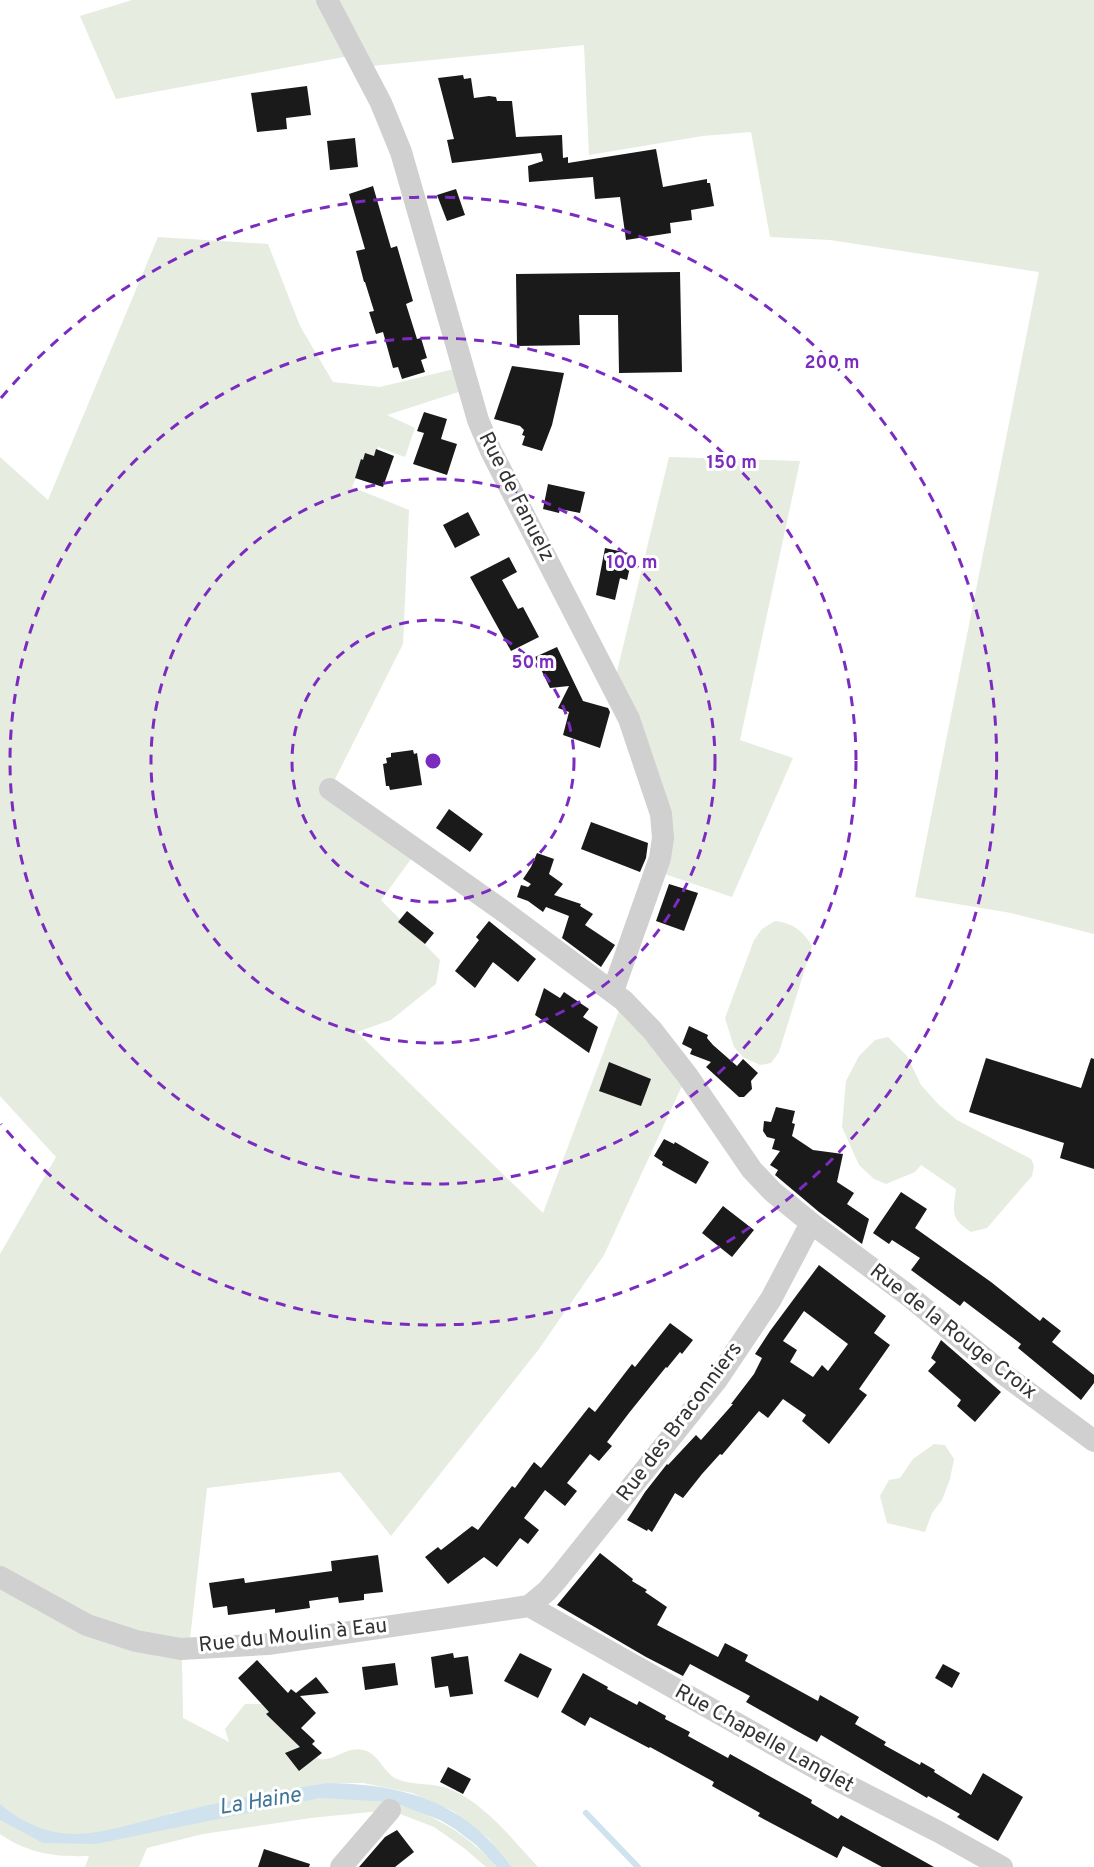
<svg xmlns="http://www.w3.org/2000/svg" width="1094" height="1867" viewBox="0 0 1094 1867" font-family="Overpass,sans-serif">
<style>
.green{fill:#e6ecdf}
.water{fill:#cfe2ee}
.lines{fill:none;stroke-linecap:round;stroke-linejoin:round}
.stream{stroke:#cfe2ee;stroke-width:6}
.building{fill:#1a1a1a;fill-rule:evenodd}
.street{stroke:#d0d0d0;stroke-width:22}
.ring{fill:none;stroke:#7b2cbf;stroke-width:3;stroke-dasharray:10 8}
.labels{text-anchor:middle;dominant-baseline:central;stroke-width:6;stroke-linejoin:round;paint-order:stroke}
.street-label{font-size:21px;fill:#333;stroke:#fff}
.water-label{font-size:22px;font-style:italic;fill:#3f7597;stroke:#fff}
.centre{fill:#7b2cbf;stroke:#fff;stroke-width:3}
.ring-label{font-size:18px;text-anchor:middle;font-weight:bold;fill:#7b2cbf;stroke:#fff;stroke-width:6;stroke-linejoin:round;paint-order:stroke}
</style>
<rect width="100%" height="100%" fill="#fff"/>
<!-- green -->
<path class="green" d="M132,0H1094V934L1011,913L915,897L1039,272L830,240L770,237L751,132L703,136L589,155L584,45L362,67L355,55L116,99L80,16Z
M158,237L268,244L300,326L333,382L380,387L462,367L468,389L387,415L415,428L405,457L378,447L372,462L364,459L352,487L409,510L403,644L330,789L417,851L381,900L440,960L436,984L391,1020L357,1032L543,1213L623,1000L687,1075L604,1255L539,1349L391,1536L340,1472L207,1488L189,1648L182,1658L183,1718L229,1742L225,1729L245,1704H262L319,1759C335,1762 346,1746 363,1750C379,1753 383,1773 397,1779C413,1786 434,1782 452,1790C486,1805 513,1840 538,1867H512L489,1839L453,1811L412,1793L363,1783H327L171,1813L170,1812L169,1828C199,1822 229,1816 258,1810C279,1806 300,1799 321,1798C390,1792 451,1816 497,1867H486L464,1848L434,1827L390,1810L311,1818L203,1834L147,1848L139,1867H85L89,1856C55,1857 29,1854 0,1834V1254L56,1157L0,1096V457L48,500Z
M669,457L800,461L740,740L793,758L732,897L656,871L663,838L613,688Z
M775,921C793,923 803,931 812,946L779,1052L771,1063L760,1065L743,1057L734,1047L725,1018L754,940L762,929Z
M888,1037L907,1056L921,1085L939,1105L957,1120L1031,1159L1034,1166L1032,1176L987,1228L971,1232C950,1218 953,1213 956,1189L921,1165L915,1172L886,1184L874,1179L859,1165L842,1127L846,1081L859,1056L875,1040Z
M934,1444L945,1445L954,1459L950,1479L942,1500L932,1513L925,1532L887,1523L880,1496L889,1480L900,1478L913,1459Z"/>
<!-- water -->
<path class="water" d="M327,1783C387,1784 443,1794 488,1839C497,1847 504,1858 512,1867H497L476,1845L455,1829L440,1820L392,1802L320,1798L96,1844L43,1843L0,1820V1804C18,1819 38,1830 61,1833C96,1839 156,1816 191,1809C236,1799 282,1790 327,1783Z"/>
<g class="lines">
<!-- stream -->
<path class="stream" d="M586,1813L638,1867"/>
</g>
<!-- building -->
<path class="building" d="M463,75L464,79L471,78L474,98L489,96L496,97L497,101H512L516,137L562,135L563,158L568,157V163L656,149L663,187L707,179V183H710L714,206L691,210L692,220L670,223L671,233L626,240L620,197L595,199L593,177L529,182L528,166L543,161L541,153L452,163L447,140L454,139L438,78Z
M307,86L311,115L286,118L287,129L257,132L251,93Z
M355,138L358,167L330,170L327,141Z
M373,186L391,248L397,246L413,301L406,304L417,339L421,338L427,358L421,360L425,372L402,379L398,367L393,368L383,332L376,334L369,312L374,311L365,282H364L356,251L365,249L349,194Z
M456,189L465,215L447,221L437,195Z
M680,272L682,372L619,373L618,315H579L580,345L517,346L516,274Z
M512,366L564,373L552,425L542,451L522,445L525,436L522,435L524,430L520,426L494,419Z
M424,412L447,419L441,439L457,444L447,475L413,464L424,433L417,431Z
M376,449L394,456L383,487L355,478L361,459L363,460L365,453L374,456Z
M548,484L585,492L580,513L560,509L559,513L543,509Z
M468,512L480,535L455,548L443,525Z
M605,548L633,554L627,580L620,578L615,600L596,595Z
M509,557L517,572L502,580L518,609L523,607L539,637L511,651L470,577Z
M557,647L583,701L608,708L610,712L600,748L563,735L569,712L558,708L569,686L550,688L535,657Z
M413,750L414,754L417,753L422,785L390,790L389,786H386L383,764L387,763L386,758L391,757V753Z
M449,809L483,834L470,852L436,828Z
M591,822L648,843L646,858L640,872L581,849Z
M537,853L554,859L549,874L563,884L554,895L581,904L580,906L593,914L585,925L615,945L601,967L562,938L569,916L546,907L543,912L528,901L517,897L521,885L528,887L531,884L523,879L531,867Z
M669,884L698,893L684,931L656,921Z
M407,911L434,933L425,944L398,922Z
M489,921L536,959L518,982L493,962L475,988L455,971L479,940L476,937Z
M544,988L560,998L564,992L589,1009L583,1017L598,1027L589,1053L535,1015Z
M689,1026L708,1035L707,1038L713,1045L737,1066L743,1059L758,1073L751,1081L752,1089L744,1097H739L706,1067L711,1062L690,1054L692,1049L682,1044Z
M986,1058L1081,1088L1091,1058L1094,1059V1169L1060,1158L1064,1143L969,1112Z
M609,1062L651,1079L641,1106L599,1091Z
M776,1107L795,1111L792,1123L795,1124L792,1136L813,1150L843,1154L837,1182L854,1193L847,1204L869,1219L862,1244L819,1212L775,1175L778,1170L770,1165L780,1151L772,1149L775,1139L767,1137L763,1131L764,1121L771,1122Z
M664,1139L674,1144L675,1142L709,1162L696,1184L662,1165L663,1162L654,1156Z
M901,1192L927,1209L915,1228L991,1282L1040,1321L1043,1317L1061,1331L1052,1342L1094,1375V1383L1081,1400L1018,1348L1021,1344L964,1301L960,1306L911,1270L920,1258L892,1240L889,1244L873,1233Z
M723,1206L754,1230L732,1257L702,1233Z
M819,1265L886,1316L874,1333L890,1345L859,1389L867,1395L854,1412L829,1444L802,1421L806,1415L783,1399L768,1418L759,1411L722,1455L720,1454L702,1474L683,1498L675,1493L652,1532L648,1529L647,1531L627,1520L645,1492L667,1464L668,1465L696,1435L701,1440L733,1404H731L754,1374L762,1358L755,1354L770,1331ZM804,1311L848,1344L828,1371L822,1365L813,1377L790,1362L797,1350L783,1341Z
M670,1323L693,1340L682,1354L680,1352L667,1368L666,1367L629,1413L607,1442L612,1446L599,1461L590,1454L567,1483L577,1491L565,1506L545,1490L524,1518L539,1530L528,1544L520,1538L497,1567L484,1557L448,1584L425,1557L438,1547L441,1550L472,1526L478,1530L512,1486L515,1488L534,1462L541,1468L589,1407L595,1412L632,1364L635,1367Z
M941,1340L1001,1392L975,1422L957,1406L961,1400L928,1371L936,1362L931,1358Z
M600,1553L633,1579L632,1581L647,1590L645,1592L667,1607L657,1625L718,1657L725,1643L748,1655L745,1661L818,1701L820,1695L859,1717L855,1724L886,1742L884,1745L920,1765L921,1762L935,1770L934,1772L971,1795L983,1773L1023,1797L998,1841L957,1817L960,1814L928,1796L927,1798L821,1735L817,1742L797,1731L746,1702L750,1696L690,1664L683,1676L646,1657L557,1605Z
M378,1555L383,1592L364,1594V1600L339,1603L338,1597L309,1601L310,1608L275,1613V1609L228,1615L227,1606L213,1608L209,1583L244,1578L245,1583L332,1571L331,1561Z
M453,1653L454,1658L468,1656L473,1694L450,1697L448,1686L435,1688L431,1657Z
M520,1653L552,1669L538,1698L504,1681Z
M257,1660L288,1693L291,1689L296,1693L316,1677L329,1693L300,1696L316,1713L301,1728L315,1741L312,1744L322,1753L299,1771L285,1753L300,1747L266,1714L269,1712L238,1678Z
M395,1663L398,1685L365,1690L362,1667Z
M943,1664L960,1673L952,1688L935,1678Z
M583,1673L608,1687L607,1689L637,1705L639,1701L666,1716L665,1719L690,1732L688,1736L728,1758L730,1754L812,1800L811,1803L838,1819L841,1815L934,1867H882L843,1846L837,1858L758,1816L760,1813L712,1786L714,1782L650,1747L649,1748L590,1717L585,1726L561,1712Z
M448,1767L471,1779L463,1794L440,1782Z
M397,1830L414,1852L395,1867H359L385,1837Z
M264,1849L310,1864L309,1867H258Z"/>
<g class="lines">
<!-- street -->
<path class="street" d="M327,0L381,103L401,152L478,420L491,451L629,719L661,814L663,838L660,858L613,991
M330,789L506,913L623,1000L652,1030L687,1075L752,1170L773,1192L811,1223L909,1296L1006,1376L1094,1441
M0,1577L87,1625L136,1641L181,1649L268,1644L529,1606
M529,1606L833,1778L939,1832L1002,1867
M529,1606L547,1591L560,1576L716,1381L771,1299L811,1223
M341,1867L390,1810"/>
</g>
<!-- distance rings -->
<g class="ring">
<circle cx="433" cy="761" r="141"/>
<circle cx="433" cy="761" r="282"/>
<circle cx="433" cy="761" r="423"/>
<path d="M1 398A564 564 0 1 1 1 1124"/>
</g>
<g class="labels">
<!-- street labels -->
<g class="street-label">
<text transform="translate(516 497) rotate(63)">Rue de Fanuelz</text>
<text transform="translate(953 1332) rotate(38)">Rue de la Rouge Croix</text>
<text transform="translate(680 1422) rotate(-53)">Rue des Braconniers</text>
<text transform="translate(293 1636) rotate(-6)">Rue du Moulin à Eau</text>
<text transform="translate(764 1739) rotate(29)">Rue Chapelle Langlet</text>
</g>
<!-- water labels -->
<g class="water-label">
<text transform="translate(260 1802) rotate(-9)">La Haine</text>
</g>
</g>
<circle cx="433" cy="761" r="9" class="centre"/>
<g class="ring-label">
<text x="832" y="368">200 m</text>
<text x="732" y="468">150 m</text>
<text x="632" y="568">100 m</text>
<text x="533" y="668">50 m</text>
</g>
</svg>
